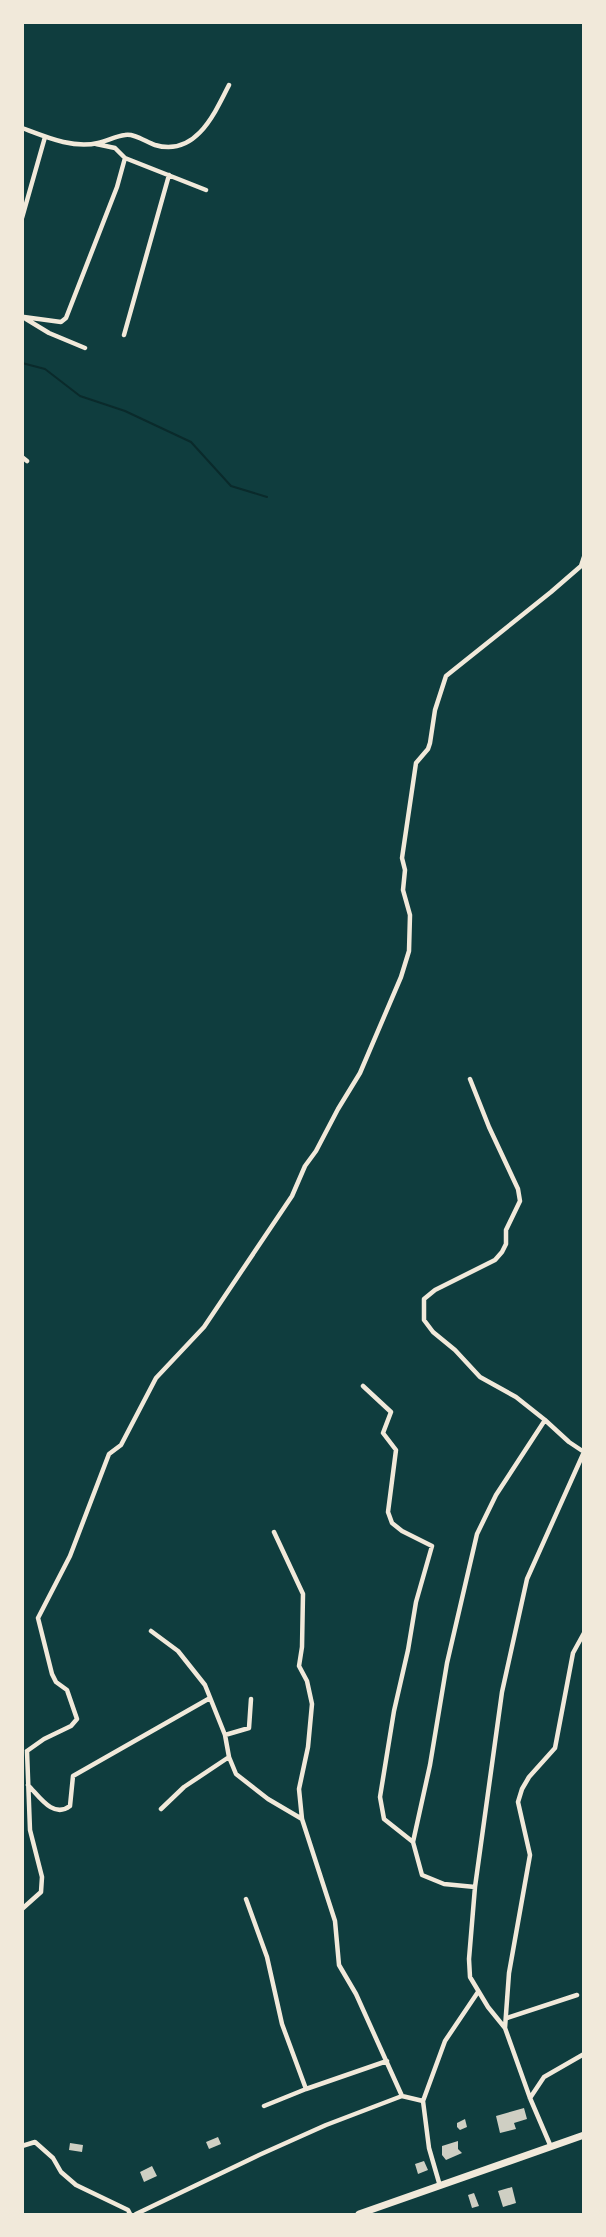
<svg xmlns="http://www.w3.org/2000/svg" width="606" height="2237" viewBox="0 0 606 2237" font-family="'Source Sans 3',sans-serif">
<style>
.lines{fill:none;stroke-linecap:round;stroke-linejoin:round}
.stream{stroke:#0a2a2b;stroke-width:2}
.building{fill:#cfcfc3}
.minor{stroke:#f1e9da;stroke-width:4.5}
.secondary{stroke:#f1e9da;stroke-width:7}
</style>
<rect width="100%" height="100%" fill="#0f3d3e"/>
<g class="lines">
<!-- stream -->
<path class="stream" d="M22,363L45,369L80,396L125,411L191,442L231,486L267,497"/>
</g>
<!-- building -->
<path class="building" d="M524,2108L527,2119L514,2123L516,2129L500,2133L496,2116Z
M465,2119L467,2127L460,2130L457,2127V2123Z
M218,2137L221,2144L209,2149L206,2142Z
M458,2141V2149L462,2153L446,2160L442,2155V2146Z
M70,2143L83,2145L82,2152L69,2150Z
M424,2161L428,2170L418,2174L415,2164Z
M152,2166L157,2176L144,2182L140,2172Z
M512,2187L516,2203L503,2207L498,2191Z
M474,2193L479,2206L472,2208L468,2195Z"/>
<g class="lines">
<!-- minor -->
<path class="minor" d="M22,128C46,137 73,149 98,143C107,141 116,136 125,135C134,133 146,142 155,145C195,157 214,115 229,85
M125,158L206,190
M22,218L45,137
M24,317L61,322L66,318L117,187L125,158L115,148L96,144
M26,319L49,333L85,348
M124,335L169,175
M22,457L27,461
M470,1079L489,1127L518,1189L520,1201L506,1230V1244L502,1252L495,1260L435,1290L424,1299V1320L433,1332L455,1350L480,1377L516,1397L545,1420
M363,1386L391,1412L383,1433L396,1450L388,1512L392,1523L402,1531L432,1546L416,1602L408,1650L394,1711L380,1797L384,1819L413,1842
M274,1532L303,1594L302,1647L299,1666L307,1681L312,1704L308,1747L299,1789L302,1819L335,1921L339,1965L356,1994L402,2096L423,2101L429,2148L440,2186
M151,1631L178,1651L205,1685L225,1735L229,1757L236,1774L268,1799L302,1819
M225,1735L249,1728L251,1699
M27,1751L44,1739L71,1726L77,1719L67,1690L56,1682L52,1674L38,1618L70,1556L109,1454L121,1445L156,1378L204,1327L292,1196L305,1166L316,1151L338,1109L360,1073L401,977L409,951L410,915L403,890L405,870L402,858L416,763L428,749L430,743L435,710L446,676L551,592L581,566L584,557
M28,1785C39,1796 53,1819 70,1806L73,1776L210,1698
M161,1809L184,1787L229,1757
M475,1887L444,1884L422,1875L413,1842L430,1765L447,1663L477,1534L496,1495L545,1420L569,1442L584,1452
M246,1899L267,1957L282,2024L306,2089L387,2061
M22,1909L41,1892L42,1877L30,1830L27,1751
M507,2018L577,1995
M505,2028L488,2007L470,1977L469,1959L475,1887L502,1692L527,1579L584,1452
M530,2098L544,2077L584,2054
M423,2101L445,2041L478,1992
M264,2106L306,2089
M22,2146L35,2142L53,2158L61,2172L76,2185L128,2210L130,2214
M551,2147L530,2098L505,2028L509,1973L530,1855L518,1802L522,1789L529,1777L555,1748L573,1653L584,1633
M136,2214L259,2155L326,2125L402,2096"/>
<!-- secondary -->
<path class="secondary" d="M359,2214L584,2135"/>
</g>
<!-- border -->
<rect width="606" height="2237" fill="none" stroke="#f1e9da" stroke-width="48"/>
</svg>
